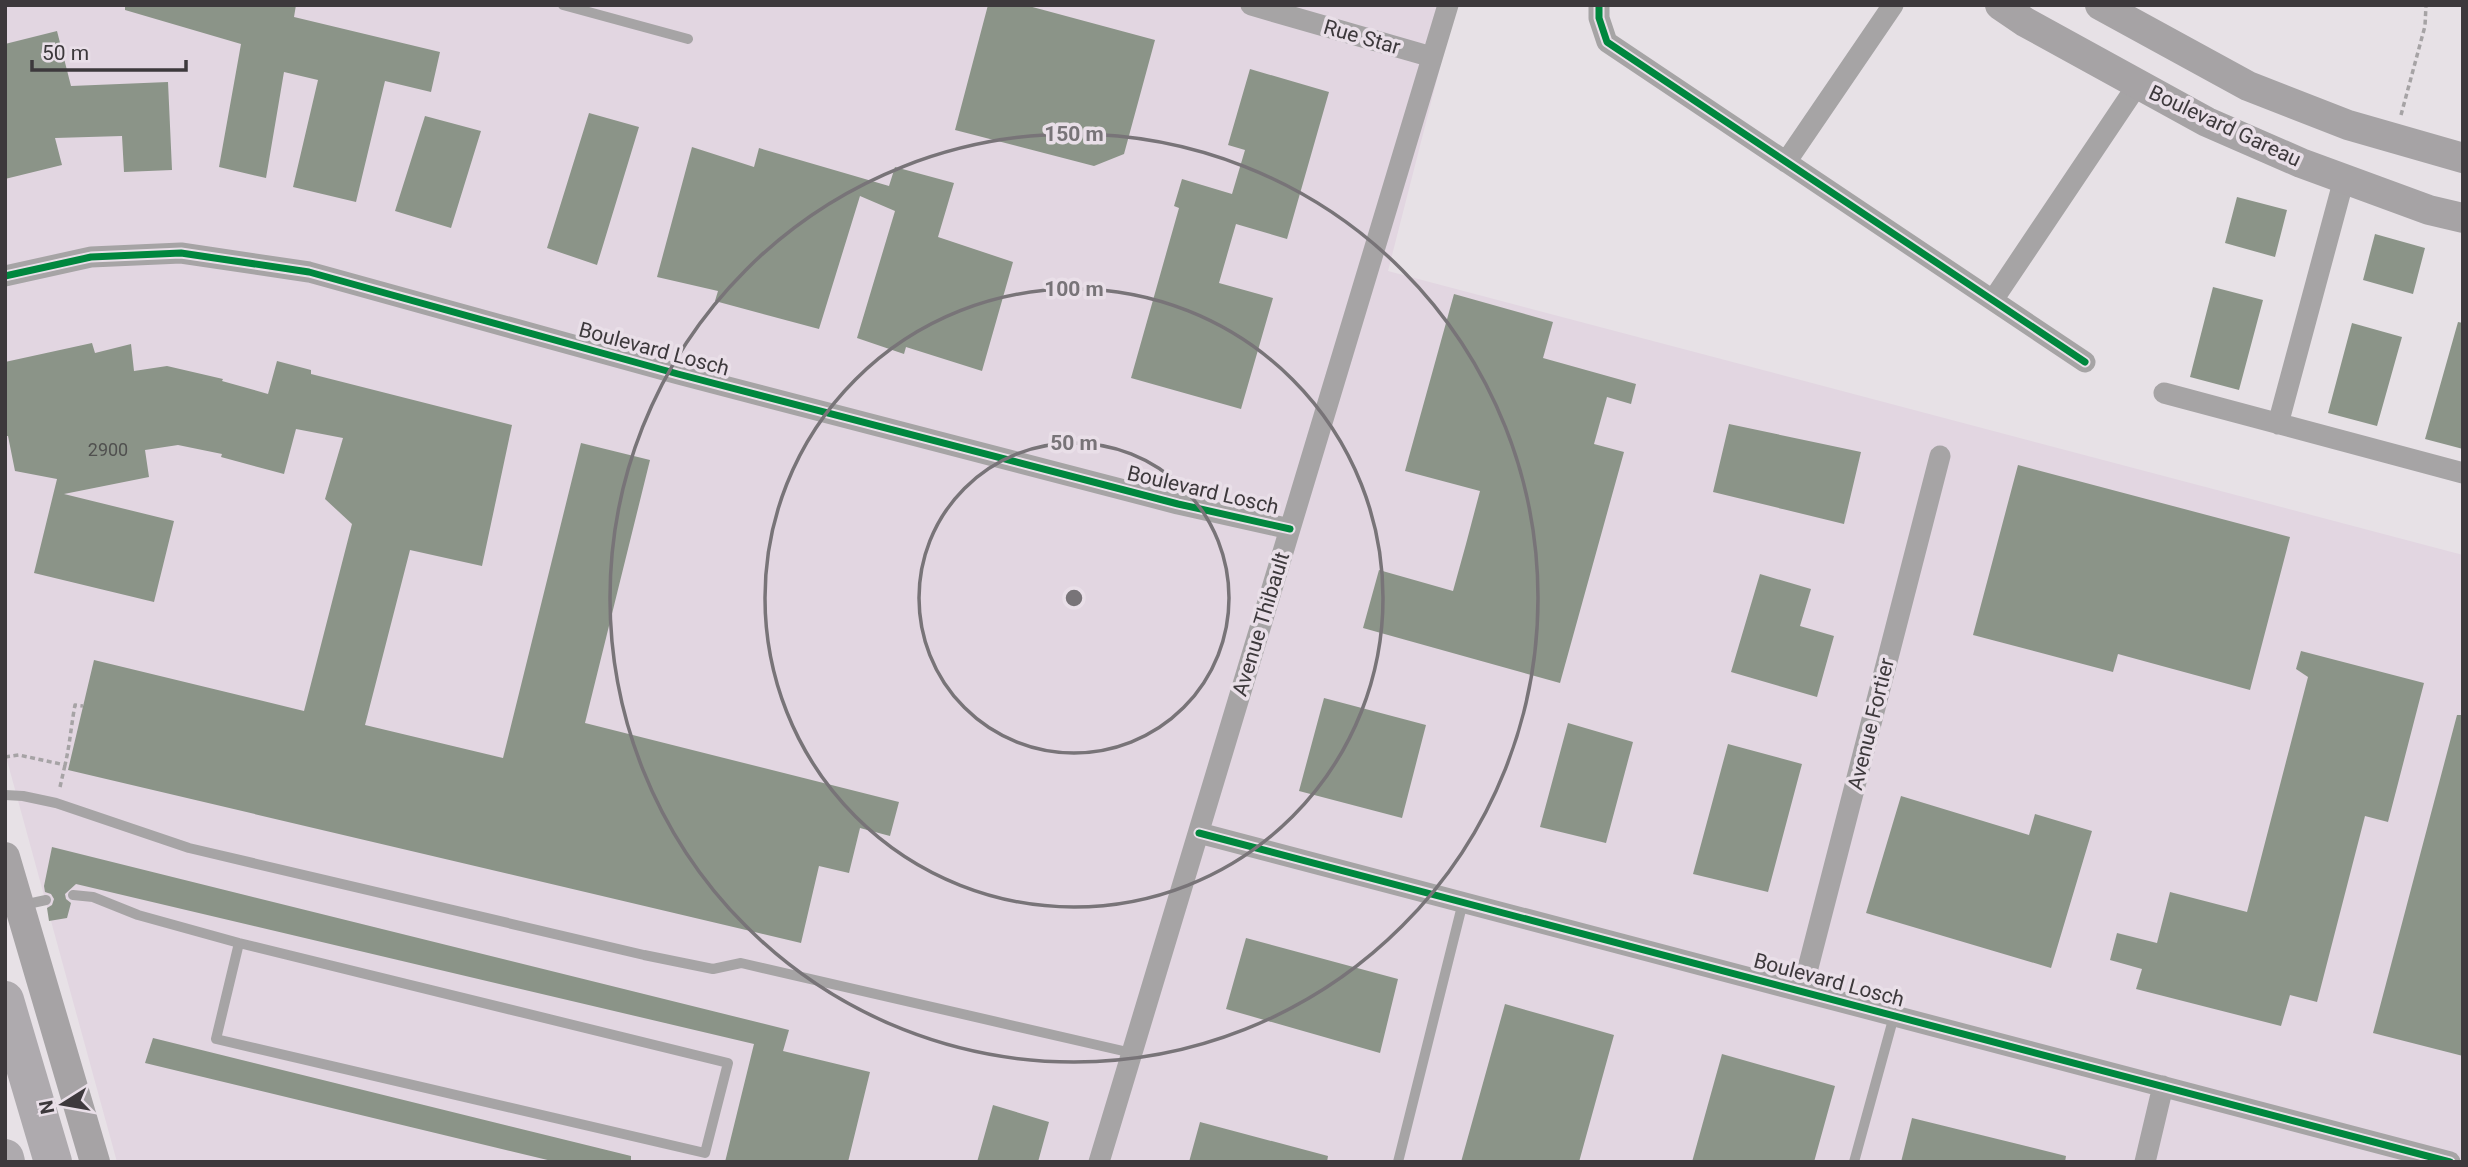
<svg xmlns="http://www.w3.org/2000/svg" width="2468" height="1167" viewBox="0 0 2468 1167" font-family="Roboto,sans-serif">
<style>
.built{fill:#e2d6e1}
.building{fill:#8b9488}
.lines{fill:none;stroke-linecap:round;stroke-linejoin:round}
.path{stroke:#a6a3a5;stroke-width:3.5;stroke-dasharray:5 3.5;stroke-linecap:butt}
.lane{stroke:#a6a4a5;stroke-width:10}
.street{stroke:#a6a4a5;stroke-width:21}
.secondary{stroke:#a6a3a5;stroke-width:30}
.highway{stroke:#aeaaae;stroke-width:38}
.cycleway-casing{stroke:#e9dfe8;stroke-width:11}
.cycleway{stroke:#00873e;stroke-width:7}
.ring{fill:none;stroke:#787478;stroke-width:3.5}
.labels{text-anchor:middle;dominant-baseline:central;stroke-width:7;stroke-linejoin:round;paint-order:stroke}
.number-label{font-size:18px;fill:#50504f}
.street-label{font-size:21px;fill:#3d393c;stroke:#e9dfe8}
.centre{fill:#787478;stroke:#e9dfe8;stroke-width:3.5}
.ring-label{font-size:21px;text-anchor:middle;font-weight:bold;fill:#787478;stroke:#e9dfe8;stroke-width:7;stroke-linejoin:round;paint-order:stroke}
</style>
<rect width="100%" height="100%" fill="#e7e1e6"/>
<!-- built -->
<path class="built" d="M5,5H1456L1388,271L2463,555V1162H117L5,753Z"/>
<!-- building -->
<path class="building" d="M125,5H296L294,17L440,52L431,92L385,81L356,202L293,187L318,80L284,72L266,178L219,167L241,44L125,10Z
M988,5H1025L1155,40L1124,154L1094,166L955,130Z
M57,31L71,86L168,82L172,170L124,172L122,136L55,138L62,165L5,179V44Z
M1250,69L1329,92L1287,239L1236,224L1219,283L1273,298L1241,409L1131,378L1179,208L1174,206L1182,179L1232,194L1245,150L1228,145Z
M589,113L639,127L597,265L547,248Z
M425,116L481,131L451,228L395,211Z
M692,147L754,167L759,148L889,186L895,167L954,183L938,237L1013,262L982,371L906,347L904,354L857,338L895,211L860,196L819,329L715,301L718,291L657,277Z
M2237,197L2287,210L2275,257L2225,243Z
M2375,234L2425,248L2413,294L2363,280Z
M2213,287L2263,300L2239,390L2190,377Z
M1454,294L1553,322L1543,358L1636,384L1631,404L1607,397L1594,444L1624,452L1560,683L1363,628L1379,570L1453,591L1466,544L1480,491L1405,471Z
M2458,322L2463,323V449L2425,439Z
M2352,323L2402,337L2377,426L2328,413Z
M92,343L95,353L131,344L134,371L167,366L223,379L222,381L268,394L277,361L311,370V374L512,425L482,566L410,550L365,725L503,758L581,443L650,460L585,723L899,802L890,836L860,828L849,873L819,866L801,943L68,770L94,660L304,711L352,524L325,499L343,438L296,429L284,474L221,457L222,454L178,445L145,450L149,477L64,494L174,521L154,602L34,573L57,479L15,471L8,436H5V362Z
M1729,424L1861,452L1844,524L1713,492Z
M2018,465L2290,537L2250,690L2118,654L2113,672L1973,635Z
M1760,574L1811,589L1800,626L1834,636L1817,697L1731,672Z
M2301,651L2424,683L2388,822L2365,816L2317,1002L2290,995L2281,1026L2136,989L2142,969L2110,960L2117,933L2157,943L2170,892L2247,912L2308,677L2296,669Z
M1324,698L1426,725L1402,818L1299,791Z
M2457,715H2463V1056L2373,1033Z
M1568,723L1633,742L1606,843L1540,827Z
M1728,744L1802,764L1768,892L1693,874Z
M1901,796L2029,835L2035,814L2092,831L2051,968L1866,913Z
M52,847L789,1030L783,1051L870,1072L848,1162H725L754,1044L76,884L65,894L66,899L71,903L67,918L49,921L47,908L52,905L54,899L51,894L45,892L44,886Z
M1246,938L1398,979L1380,1053L1226,1009Z
M1505,1004L1614,1035L1579,1162H1461Z
M153,1038L631,1156V1162H556L145,1063Z
M1722,1054L1835,1086L1814,1162H1692Z
M993,1105L1049,1122L1038,1162H977Z
M1912,1118L2066,1156L2065,1162H1901Z
M1200,1122L1328,1156L1327,1162H1189Z"/>
<g class="lines">
<!-- path -->
<path class="path" d="M2401,115L2425,26L2426,5
M5,757L19,755L65,765C70,744 71,726 75,705L83,706
M60,787L65,765"/>
<!-- lane -->
<path class="lane" d="M563,5L688,39
M5,795L23,796L56,803L189,848L644,955L713,969L741,963L1132,1053
M73,895L93,897L138,915L239,943L728,1063L705,1153L216,1039L239,943
M23,905L46,900
M1398,1162L1463,902
M1854,1162L1894,1016"/>
<!-- street -->
<path class="street" d="M1251,5L1432,57
M1599,5V18L1607,42L2085,362
M1786,162L1893,5
M5,276L91,257L181,253L309,272L678,374L1178,504L1290,529
M1993,300L2138,84
M2164,393L2463,473
M2278,424L2344,179
M1199,833L2450,1162
M1802,991L1940,456
M1099,1162L1448,5
M2145,1162L2163,1086"/>
<!-- secondary -->
<path class="secondary" d="M2000,5L2025,22L2207,122L2301,163L2429,210L2463,218
M2100,5L2248,86L2348,125L2463,158
M5,857L95,1162"/>
<!-- highway -->
<path class="highway" d="M5,1000L53,1162
M5,1158L6,1162"/>
<defs>
<path id="cycleway" d="M1599,5V18L1607,42L2085,362
M5,276L91,257L181,253L309,272L678,374L1178,504L1290,529
M1199,833L2450,1162"/>
</defs>
<!-- cycleway casing -->
<use href="#cycleway" class="cycleway-casing"/>
<!-- cycleway -->
<use href="#cycleway" class="cycleway"/>
</g>
<!-- distance rings -->
<g class="ring">
<circle cx="1074" cy="598" r="155"/>
<circle cx="1074" cy="598" r="309"/>
<circle cx="1074" cy="598" r="464"/>
</g>
<g class="labels">
<!-- number labels -->
<g class="number-label">
<text x="108" y="449">2900</text>
</g>
<!-- street labels -->
<g class="street-label">
<text transform="translate(1362 37) rotate(16)">Rue Star</text>
<text transform="translate(2225 126) rotate(25)">Boulevard Gareau</text>
<text transform="translate(654 349) rotate(15)">Boulevard Losch</text>
<text transform="translate(1203 490) rotate(13)">Boulevard Losch</text>
<text transform="translate(1261 624) rotate(-73)">Avenue Thibault</text>
<text transform="translate(1871 724) rotate(-76)">Avenue Fortier</text>
<text transform="translate(1829 980) rotate(15)">Boulevard Losch</text>
</g>
</g>
<circle cx="1074" cy="598" r="10" class="centre"/>
<g class="ring-label">
<text x="1074" y="141">150 m</text>
<text x="1074" y="296">100 m</text>
<text x="1074" y="450">50 m</text>
</g>
<!-- border -->
<rect width="2468" height="1167" fill="none" stroke="#3d393c" stroke-width="14"/>
<!-- north arrow -->
<g transform="translate(63 1104) rotate(259)" stroke="#e9dfe8" stroke-width="5" paint-order="stroke">
<path d="M0-5L12 26L0 18L-12 26Z" fill="#3d393c"/>
<text y="-10" font-size="19" font-weight="bold" text-anchor="middle" fill="#3d393c">N</text>
</g>
<!-- scale -->
<path d="M32 60v10h154v-10" fill="none" stroke="#3d393c" stroke-width="3.5"/>
<text x="42" y="60" font-size="21" fill="#3d393c" stroke="#e9dfe8" stroke-width="5" paint-order="stroke">50 m</text>
</svg>
